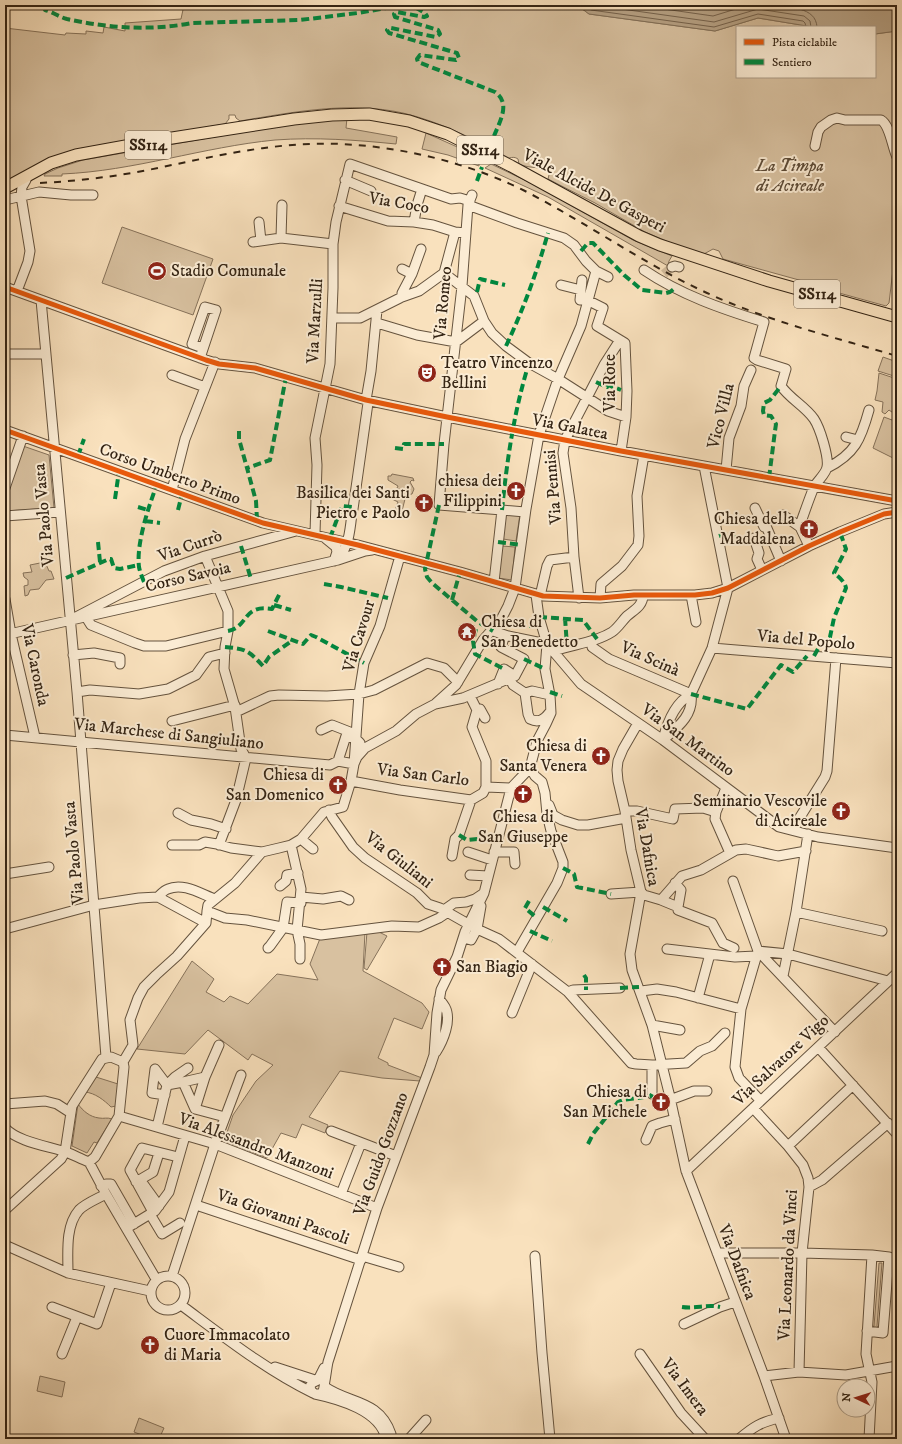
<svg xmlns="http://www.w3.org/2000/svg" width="902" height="1444" viewBox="0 0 902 1444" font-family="'IM FELL DW Pica',serif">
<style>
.green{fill:#d8c1a0;stroke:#86725a}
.water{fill:#b6a184;stroke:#826f57}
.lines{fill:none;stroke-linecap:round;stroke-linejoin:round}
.shore{stroke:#75624c;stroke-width:1}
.minor-tunnel{stroke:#d2bb9b;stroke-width:9;stroke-dasharray:9 4.5;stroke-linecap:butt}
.minor-casing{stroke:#65533e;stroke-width:11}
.major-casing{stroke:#342414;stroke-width:13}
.minor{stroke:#fbecd4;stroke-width:9}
.major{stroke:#f9e1bd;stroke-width:11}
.rail{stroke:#342414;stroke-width:2;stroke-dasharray:7 7;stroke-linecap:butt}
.quiet{stroke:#00873e;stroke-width:4;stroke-dasharray:8 4;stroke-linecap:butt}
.cycleway-casing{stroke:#fbecd4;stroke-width:8}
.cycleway{stroke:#e8590c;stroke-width:5}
.labels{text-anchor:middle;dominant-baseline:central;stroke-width:4;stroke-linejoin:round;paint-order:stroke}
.shield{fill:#fbecd4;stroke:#70604e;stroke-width:1}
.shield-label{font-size:16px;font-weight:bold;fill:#342414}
.park-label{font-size:17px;font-style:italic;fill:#5d4b37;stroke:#fbecd4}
.street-label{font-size:17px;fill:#342414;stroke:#fbecd4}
.poi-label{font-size:17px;fill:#342414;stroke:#fbecd4;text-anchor:end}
</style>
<rect width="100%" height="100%" fill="#f9e1bd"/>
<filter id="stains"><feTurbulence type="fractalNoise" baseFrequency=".005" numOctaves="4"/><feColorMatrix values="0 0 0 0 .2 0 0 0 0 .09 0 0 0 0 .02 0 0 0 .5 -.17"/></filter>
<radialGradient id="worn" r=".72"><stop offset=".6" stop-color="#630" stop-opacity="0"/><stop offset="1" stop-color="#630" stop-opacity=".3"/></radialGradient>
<!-- green -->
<path class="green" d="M184,5H577L589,14L715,31L758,18L813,27H737V77H875V34L897,31V236L889,303L886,306L832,291L824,284L817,285L723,259L719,251L713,249L704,254L685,249L645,232L595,203L548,179L550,171C540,166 530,169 519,164L518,159C515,157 513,157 509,158C476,140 441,122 403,113C349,101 294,112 240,121L236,118L235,115H229V119L225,124L78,149C52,156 29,168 5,183V28L65,35L66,33L86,34V31L103,33L104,27L125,31V23L181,19Z
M347,118L346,128L397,137L396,144C356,140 316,137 275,140C203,147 134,171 62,174V176H44L45,174L58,168L83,160L277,126Z
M426,133L464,150L479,162V166L448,155L422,149Z
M491,164L533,184L633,240L672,256L669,261L668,266L548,197L485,168Z
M122,227L213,259L193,315L102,283Z
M883,357L897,362V377L878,371Z
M879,373L897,379V460L873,448L884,417L892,420L896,415L889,410L885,414L882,412L883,402L875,400L877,391Z
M23,446L49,455L54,508L5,511V499Z
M392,474L413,478L414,481L412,480L410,482L414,489L412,494L406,495L402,511L395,509L398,502L392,499L394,494L399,495L401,490L397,488L398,486L388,480V476H391Z
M506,512L520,514L516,541L503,539Z
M502,546L515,547L512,580L498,578Z
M45,562L49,571H51L54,579L46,580L39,589L30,590L28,595L25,596L24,586L28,585V580L24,577L23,573L32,572L30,565Z
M377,931L387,936L367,970L364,968L367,932Z
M365,932L363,971L422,1003L429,1012L422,1029L394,1018L378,1058L388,1063V1065L422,1078L420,1081L382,1078L340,1071L309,1117L328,1125L325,1133L302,1124L296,1138L281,1133L267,1158L224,1141L233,1115L256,1081L273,1065L252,1054L248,1060L208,1030L185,1054L137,1049L192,961L214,979L206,992L224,1002L230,996L248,1004L277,974L318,980L310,964L321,936Z
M96,1077L118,1084L116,1106L111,1107C104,1100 95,1093 85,1092Z
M78,1104C83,1111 90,1117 99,1118C104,1119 107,1117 112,1119L97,1143L94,1142L87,1153L72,1146Z
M879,1263H882L877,1326L879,1329L872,1327L874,1326Z
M40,1376L65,1382L62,1397L37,1391Z
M139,1418L164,1428L159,1439H152L134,1432Z"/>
<!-- water -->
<path class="water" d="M577,5H897V31L875,34V27H813L758,18L715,31L589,14Z"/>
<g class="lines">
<!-- shore -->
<path class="shore" d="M584,5L591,10L714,27L758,14L803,21L805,23L806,27
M593,5L714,22L758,9L804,16L810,21L811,27
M636,5L713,16L749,5
M773,5C788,8 816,6 817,27"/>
<!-- minor-tunnel -->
<path class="minor-tunnel" d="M664,274L672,267"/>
<defs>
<path id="minor" d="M815,146L818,132L821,127L831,120L837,118L845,120H881C890,125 892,147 897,157
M345,180L371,191
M472,195L468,205L462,286L444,444L439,505L502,510
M5,200L39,192L71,195H93
M468,205L517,223L564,238L574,245L586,261L596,271L608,277
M339,206L388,221L414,222L433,225L455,232
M259,222L261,241
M414,222L417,205L422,189
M281,238L282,205
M253,242L281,238L333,244
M672,267L675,266L679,267
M402,269L412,274
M644,270C681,295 722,309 764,322L754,358L757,360L786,369L781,386C790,399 805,406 814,419C820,428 829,457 827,467C826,474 817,481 814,487C809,499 805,511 801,522L800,527L809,546
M444,273L474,296L484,321L492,333L506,346L529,363L558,379L608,411L626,417
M582,280L580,300H587L603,308L597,326L625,343L627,391L626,417L621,451
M561,285L581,290
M5,287L206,360L219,364L255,368L366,400L447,417L621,451L897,501
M17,291L28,262L30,251L21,196L22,187L26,180
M402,297V293L412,274L421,249
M41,300L77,692L106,1057
M332,318H360L402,297L419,291L444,273L455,232L466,233
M377,323L417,335L456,342L484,321
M5,354H46
M200,358L216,310L205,307L192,344L203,348
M172,375L205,387
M5,430L263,523L358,545L460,572L543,596L600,598L634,595H695L712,593L728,588L809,546L840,532L884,514L897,512
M846,437L858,440
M827,468C855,454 861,439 869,410
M726,470L729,438L741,406L744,386L751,370
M5,488L23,436
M172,490L185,439L215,362
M755,508L764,527L766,526L781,561
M353,509L368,403L366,400L371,371L377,310
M783,515L800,527
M5,516L60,512
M315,534L317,465L315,438L330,364L333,288V244L336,222L350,164L451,199L460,198L470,201
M325,538L336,547L337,552L334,561
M754,538L759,553L757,559L762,570
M205,556L228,611V631L225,647L224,669L235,707L241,749L246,758L236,800L219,845
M338,560C349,545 350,531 352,513
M494,582L502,510L525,512
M691,595L696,622
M540,596L547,566L550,560L574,557
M579,598L574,557L571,508L563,453L565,440L604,365L620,340
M600,598L601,584L622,566L638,545L639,536L637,496L644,455
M5,599L11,634L35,737
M85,613L86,617L91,625L135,643L144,646H166L228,631
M76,617L164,571L205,556L296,531
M493,631L508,636L547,644L581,684L663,740L779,827L818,837L897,848
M5,635L338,560L365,551L372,550
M592,641V647L609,659L691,694
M712,648L897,663
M554,651C573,644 595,643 612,632C618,628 622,621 627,616C634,610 643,606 643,595
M73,655L94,653L120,658V664
M510,679L513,685L525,693
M498,684L504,669L515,676
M77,692L90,690L139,694L168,689L196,675L209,657L225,653
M470,696L477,710L472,727L486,761V787
M436,703L456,685L483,640L490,632L496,629L508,606L515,588L526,509L539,435L558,379L581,326L596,271
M477,710L480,709L485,718
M236,712L270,696L279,695L327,696L359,694L374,690L427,663L444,668L458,682
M549,713C544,720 538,723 530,719L528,714L525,693L532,691L550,695
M172,721L235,705
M638,723L623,749L618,761L617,770L618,781L625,811L631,850L641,892L630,954L632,970L652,1025L669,1093L686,1171L764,1376L786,1439
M321,730L332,725L355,734
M5,735L330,765L338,761L354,764L357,757L365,748L396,731L416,714L435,704L463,698L515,676L524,659L501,647L505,635
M663,740C678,727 694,715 691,694L712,648L728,588L704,466
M663,740C667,723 675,703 691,694
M338,761L346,736L356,739L360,743
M351,781L400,790L471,800L483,793L486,787L511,788
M511,788L530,768L537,741L546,724L551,713L550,695L545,669L547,644L539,617L536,595
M726,788L716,812L715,819L730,853
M549,805L553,815L562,820L578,825H588L626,818
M329,810L332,817L353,847L365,858L417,893L428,904L440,908L477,929L481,906
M625,811H637L673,819L675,809L703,808L716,812
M178,813L191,820L211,824L226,829
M792,830L825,777L827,771L836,658
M301,839L313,849
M172,845H199L205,842L217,844L231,848L262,852L279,848L291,845L301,839L324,812L343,807L351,781L354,764L359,694L364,663L380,626L400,556
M291,845L301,889L297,930L300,944V959
M468,852L492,860
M494,852H514L515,864
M452,856L455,839L459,835L471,800
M5,874L49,867
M470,875L488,876
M733,881L758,951L835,1032
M675,883L681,890L678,907L661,900L682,876L701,870L736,850L746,849L778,856L806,851
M280,886L286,881L287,875L298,873
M611,894L641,892L644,895L661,900
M158,897C161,894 164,890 168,889C183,882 201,894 215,899
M301,897L323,899L341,896L349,900
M678,907V910L712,923L723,943L734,948
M444,910L454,903L466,902L475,899L484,893L511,788
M207,911L225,918L247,920L321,935L392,926L419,927L439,918L448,912
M796,912L882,931
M5,929L94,905L139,898L158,897L206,923
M464,935L467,939L471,940L477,929L499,939L568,992L631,1063L636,1064L652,1065L686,1063L700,1051L712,1046L725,1033
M268,948L270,946L283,928L287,902L301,903
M667,949L735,957L756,956
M758,951L741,1009L735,1067L739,1078L760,1100
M758,951L788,954L888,981
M517,952L557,883L563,868V862L551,831L547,814L545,793L542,782L535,776L530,768
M783,976L796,912L808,834
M641,991L657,989L676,992L741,1009
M568,992L573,990L620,988
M698,998L710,954
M512,1013L532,964
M652,1025L680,1030
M818,1047L897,1134
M436,1052C443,1041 452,1020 445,1007C443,1004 441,1001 439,999
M123,1062L133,1045L130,1020L138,998L144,987L156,975L177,956L206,923L207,911L208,905L235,883L262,852
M652,1065V1094
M183,1082L205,1077L219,1045
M165,1095L152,1093L155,1069L167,1085L175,1077L188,1068
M670,1100L694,1091H707
M5,1104L45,1101L57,1104L71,1113
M753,1108L788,1146L803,1165L808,1178L809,1187L802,1253L799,1372
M195,1109L205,1077
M119,1116L215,1144L377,1208
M157,1127L167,1085L183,1082L195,1109L225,1117
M5,1128C18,1142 48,1146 66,1152C74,1155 81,1159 89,1162L95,1157L119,1116L124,1067L123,1062L111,1057L102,1059L72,1106L65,1152L61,1159L5,1210
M331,1131L396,1156
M646,1140L652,1126L660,1123L675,1119
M788,1146L853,1085
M89,1162L106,1194L156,1279
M686,1171L897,973
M141,1181L159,1206
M136,1182L153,1172L159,1153
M101,1186L106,1184H111L134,1224
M809,1187L822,1180L888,1123
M341,1194L361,1143
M196,1205L361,1260
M153,1212L130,1170L142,1148L174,1156
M150,1214L162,1234L180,1223
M127,1228L155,1211L169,1192L185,1136
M5,1245L68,1273L150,1291
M717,1253H802L872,1255L866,1354L872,1382L869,1439
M362,1256L399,1267
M535,1256L542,1353L550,1439
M68,1273C68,1253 65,1226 79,1210C86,1203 97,1199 106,1194
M151 1293a17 17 0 1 1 34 0a17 17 0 1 1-34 0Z
M172,1276L215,1144L241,1075
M181,1305C223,1336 266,1370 313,1393
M52,1307L97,1324L111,1283
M684,1324L720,1307L735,1302
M867,1331L883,1333L889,1257L872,1255
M62,1354L77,1317
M640,1354L681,1413L705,1439
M275,1367L315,1380
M324,1368L318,1380L312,1383C309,1387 310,1391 315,1394C339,1399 381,1411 386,1439
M764,1376L799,1372L846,1375L897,1366
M325,1387C349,1404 379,1399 391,1434
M317,1394C320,1394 321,1394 323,1391C324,1390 327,1366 328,1362L377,1208L430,1067L434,1055L437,1013L441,990L457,957L465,932L484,893
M409,1439L426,1420
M739,1439C753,1427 761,1422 779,1418"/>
<path id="major" d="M5,188L51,163L76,155L153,141L294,119L332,115L369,114L409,121L448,134L511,166L639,236L660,245L769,281L897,317"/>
</defs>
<!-- minor casing -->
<use href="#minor" class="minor-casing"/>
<!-- major casing -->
<use href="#major" class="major-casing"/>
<!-- minor -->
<use href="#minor" class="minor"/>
<!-- major -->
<use href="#major" class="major"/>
<!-- rail -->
<path class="rail" d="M40,183C77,181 112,177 148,170C212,157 275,141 341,144C404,147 469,163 525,191C587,223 644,264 707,293C768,321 833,337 897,356"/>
<!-- quiet -->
<path class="quiet" d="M45,5V10C53,12 59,17 67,19C108,28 151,31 192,23L300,20L358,13L404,5
M404,5L413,6L425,13L427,16L424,17L397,12L394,14L395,17L438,30L440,34L436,37L391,28L387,30L389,33L457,53L459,58L456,60L420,55L417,59L418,62L495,92C511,103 500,121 494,136
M477,181L482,167
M581,251L588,243H593L624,275L642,290L666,293L670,292L675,288
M477,292L480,279L505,285
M506,346C523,310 537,272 548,233
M596,382L607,387L608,385L621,390
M239,431V439L247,468
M395,448L403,449L404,444H444
M78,456L84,439
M769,478L775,431L776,424L771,416L764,415L763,411L764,403L770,400L781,386
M115,499L119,471
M439,505L425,569L427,577L432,583L478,622L493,631
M138,507L148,510
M178,510L182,494
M502,510C507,460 514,411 529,363
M257,520L256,501L247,468L270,460L286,377
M145,521L160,523
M719,536L725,534L741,539L754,538
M330,538L342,506L353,507
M98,542L100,562
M498,542L521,545
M241,546L251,579
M66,578L109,559H111L114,568L120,569L139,565
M144,582C142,577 140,572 139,567C136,543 149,506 157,484
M324,584L341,587L388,598
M452,600L460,572
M274,605L291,610
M539,617L583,620L597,639
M565,618L567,646
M529,626H541
M476,629L473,641L475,654L504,669
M228,631C249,627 242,604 272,609L280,593
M268,631L303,644L311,635L316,637L364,663
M225,647C246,649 248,650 263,666L269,657L293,640
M814,656L819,647L830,637L834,618L846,588C845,582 839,577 834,573L846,549L840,532
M524,659L545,669
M550,692L562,696
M691,694L747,709L781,665L793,672L807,656
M459,835L467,840L498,837
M563,868L574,874L577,887L611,894
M529,901L525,908L537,918
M543,907L567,921
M530,931L552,941
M584,975L586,978V990
M620,988L639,987
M588,1144L593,1134L618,1102L623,1100L651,1096L652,1094
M682,1307C696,1309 707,1304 720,1307"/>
<defs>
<path id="cycleway" d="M5,287L206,360L219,364L255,368L366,400L447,417L621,451L897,501
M5,430L263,523L358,545L460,572L543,596L600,598L634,595H695L712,593L728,588L809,546L840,532L884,514L897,512"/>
</defs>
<!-- cycleway casing -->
<use href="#cycleway" class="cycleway-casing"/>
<!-- cycleway -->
<use href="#cycleway" class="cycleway"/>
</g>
<!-- icons -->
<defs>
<symbol id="stadium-disc" viewBox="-11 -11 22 22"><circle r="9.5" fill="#8f2418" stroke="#fbecd4"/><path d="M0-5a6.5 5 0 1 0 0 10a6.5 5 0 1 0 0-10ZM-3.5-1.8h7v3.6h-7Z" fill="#fff"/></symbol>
<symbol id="theatre-disc" viewBox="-11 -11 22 22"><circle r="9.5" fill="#8f2418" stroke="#fbecd4"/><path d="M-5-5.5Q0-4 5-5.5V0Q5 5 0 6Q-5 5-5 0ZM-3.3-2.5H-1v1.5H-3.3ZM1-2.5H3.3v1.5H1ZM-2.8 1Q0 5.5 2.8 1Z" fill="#fff"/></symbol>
<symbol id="church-disc" viewBox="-11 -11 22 22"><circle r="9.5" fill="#8f2418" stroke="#fbecd4"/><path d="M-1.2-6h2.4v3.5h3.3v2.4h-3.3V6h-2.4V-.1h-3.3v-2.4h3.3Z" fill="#fff"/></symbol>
<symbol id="temple-disc" viewBox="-11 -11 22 22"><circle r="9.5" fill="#8f2418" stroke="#fbecd4"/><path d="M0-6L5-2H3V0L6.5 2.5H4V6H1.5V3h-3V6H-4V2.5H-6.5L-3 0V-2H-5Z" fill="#fff"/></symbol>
</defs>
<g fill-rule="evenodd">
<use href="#stadium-disc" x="146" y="260" width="22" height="22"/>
<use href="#theatre-disc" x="416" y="362" width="22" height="22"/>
<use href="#church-disc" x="505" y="480" width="22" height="22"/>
<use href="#church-disc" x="413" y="492" width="22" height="22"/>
<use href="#church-disc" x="798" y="518" width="22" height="22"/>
<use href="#temple-disc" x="456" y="621" width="22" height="22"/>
<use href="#church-disc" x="590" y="745" width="22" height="22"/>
<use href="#church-disc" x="327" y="774" width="22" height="22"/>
<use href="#church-disc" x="512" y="783" width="22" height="22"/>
<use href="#church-disc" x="830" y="800" width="22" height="22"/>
<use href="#church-disc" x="431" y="956" width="22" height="22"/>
<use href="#church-disc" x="650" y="1091" width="22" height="22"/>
<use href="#church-disc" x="139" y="1334" width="22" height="22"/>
</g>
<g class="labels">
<!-- shield labels -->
<g class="shield">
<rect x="125" y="131" width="46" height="28" rx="3"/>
<rect x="457" y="136" width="46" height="28" rx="3"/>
<rect x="794" y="280" width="46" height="28" rx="3"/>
</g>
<g class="shield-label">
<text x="148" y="145">SS114</text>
<text x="480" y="150">SS114</text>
<text x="817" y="294">SS114</text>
</g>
<!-- park labels -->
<g class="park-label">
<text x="790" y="166">La Timpa<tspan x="790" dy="20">di Acireale</tspan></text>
</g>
<!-- street labels -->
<g class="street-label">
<text transform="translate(594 191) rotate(28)">Viale Alcide De Gasperi</text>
<text transform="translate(399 203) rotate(10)">Via Coco</text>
<text transform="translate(443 303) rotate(-85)">Via Romeo</text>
<text transform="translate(315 321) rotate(-87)">Via Marzulli</text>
<text transform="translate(610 383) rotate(-90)">Via Rote</text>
<text transform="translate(721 416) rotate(-76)">Vico Villa</text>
<text transform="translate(570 427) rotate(11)">Via Galatea</text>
<text transform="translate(170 474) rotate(20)">Corso Umberto Primo</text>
<text transform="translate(553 487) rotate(-95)">Via Pennisi</text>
<text transform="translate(44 515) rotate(-95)">Via Paolo Vasta</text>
<text transform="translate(190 546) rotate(-19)">Via Currò</text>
<text transform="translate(188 577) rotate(-13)">Corso Savoia</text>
<text transform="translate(359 636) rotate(-73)">Via Cavour</text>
<text transform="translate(806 640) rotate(5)">Via del Popolo</text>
<text transform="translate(650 659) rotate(24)">Via Scinà</text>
<text transform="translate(35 665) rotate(78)">Via Caronda</text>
<text transform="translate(169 734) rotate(6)">Via Marchese di Sangiuliano</text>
<text transform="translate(688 740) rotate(36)">Via San Martino</text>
<text transform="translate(423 775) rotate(7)">Via San Carlo</text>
<text transform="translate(647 847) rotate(80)">Via Dafnica</text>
<text transform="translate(74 853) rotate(-95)">Via Paolo Vasta</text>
<text transform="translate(399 860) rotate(38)">Via Giuliani</text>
<text transform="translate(781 1060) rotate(-43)">Via Salvatore Vigo</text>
<text transform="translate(256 1146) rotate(20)">Via Alessandro Manzoni</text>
<text transform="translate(381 1154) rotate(-70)">Via Guido Gozzano</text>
<text transform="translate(283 1217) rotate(19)">Via Giovanni Pascoli</text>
<text transform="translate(737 1262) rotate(69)">Via Dafnica</text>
<text transform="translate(788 1265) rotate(-87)">Via Leonardo da Vinci</text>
<text transform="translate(685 1387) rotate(53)">Via Imera</text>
</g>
<!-- poi labels -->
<g class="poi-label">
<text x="171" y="271" text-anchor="start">Stadio Comunale</text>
<text x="441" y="363" text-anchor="start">Teatro Vincenzo<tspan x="441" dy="20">Bellini</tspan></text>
<text x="502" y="481">chiesa dei<tspan x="502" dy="20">Filippini</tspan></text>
<text x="410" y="493">Basilica dei Santi<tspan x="410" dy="20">Pietro e Paolo</tspan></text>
<text x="795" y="519">Chiesa della<tspan x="795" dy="20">Maddalena</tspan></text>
<text x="481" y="622" text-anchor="start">Chiesa di<tspan x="481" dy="20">San Benedetto</tspan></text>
<text x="587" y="746">Chiesa di<tspan x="587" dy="20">Santa Venera</tspan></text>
<text x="324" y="775">Chiesa di<tspan x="324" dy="20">San Domenico</tspan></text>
<text x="827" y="801">Seminario Vescovile<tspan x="827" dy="20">di Acireale</tspan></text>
<text x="523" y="817" text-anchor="middle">Chiesa di<tspan x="523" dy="20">San Giuseppe</tspan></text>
<text x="456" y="967" text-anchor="start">San Biagio</text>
<text x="647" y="1092">Chiesa di<tspan x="647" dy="20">San Michele</tspan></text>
<text x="164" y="1335" text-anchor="start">Cuore Immacolato<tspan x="164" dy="20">di Maria</tspan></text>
</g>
</g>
<!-- margin -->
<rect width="902" height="1444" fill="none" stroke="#f9e1bd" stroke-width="20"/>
<rect x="6" y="6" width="890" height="1432" fill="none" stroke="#342414" stroke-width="2"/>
<rect x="10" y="10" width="882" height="1424" fill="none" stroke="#342414"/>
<!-- legend -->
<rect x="736" y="26" width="140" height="52" fill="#fbecd4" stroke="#ab9c87"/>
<rect x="744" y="39" width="20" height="6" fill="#e8590c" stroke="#ab9c87"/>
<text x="772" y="46" font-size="12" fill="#342414">Pista ciclabile</text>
<rect x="744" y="59" width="20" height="6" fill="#00873e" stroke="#ab9c87"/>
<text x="772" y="66" font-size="12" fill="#342414">Sentiero</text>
<!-- north arrow -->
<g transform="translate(856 1398) rotate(274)"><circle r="19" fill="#fbecd4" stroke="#ab9c87"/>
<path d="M0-3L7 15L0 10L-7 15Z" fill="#8f2418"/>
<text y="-6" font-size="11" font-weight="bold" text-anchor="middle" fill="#342414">N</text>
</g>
<rect width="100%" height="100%" filter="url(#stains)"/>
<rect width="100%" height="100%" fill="url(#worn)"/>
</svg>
